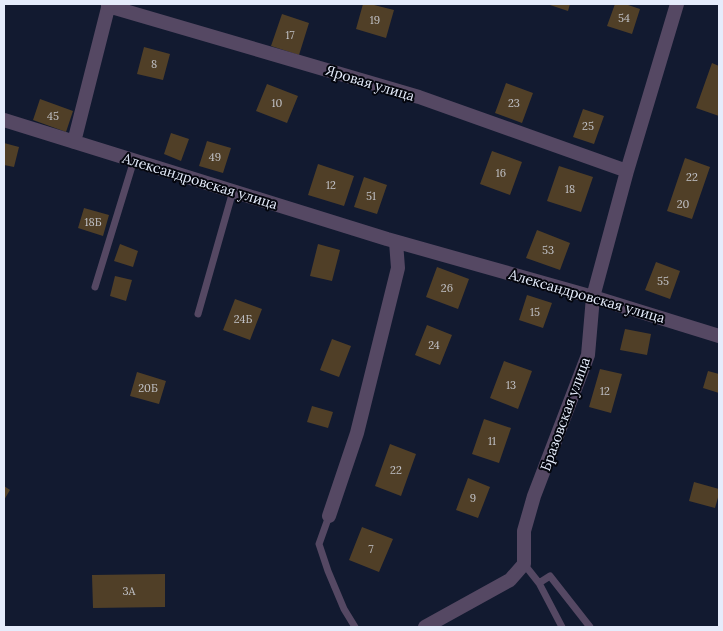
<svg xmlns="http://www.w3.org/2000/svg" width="723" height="631" viewBox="0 0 723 631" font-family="Lora,serif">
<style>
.building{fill:#503f27}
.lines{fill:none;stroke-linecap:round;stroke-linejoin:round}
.service{stroke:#554863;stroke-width:7}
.minor{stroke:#554863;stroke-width:14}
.labels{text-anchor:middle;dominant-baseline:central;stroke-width:4;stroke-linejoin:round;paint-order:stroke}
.number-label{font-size:11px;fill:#c0c1c6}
.street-label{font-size:14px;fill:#e5ecfb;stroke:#04060e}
</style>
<rect width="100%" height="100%" fill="#121a30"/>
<!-- building -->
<path class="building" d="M363,4H370L394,10L386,38L356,29Z
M547,4H570L568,11Z
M615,4H625L640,9L632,34L607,26Z
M282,14L309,23L299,55L271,46Z
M144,47L170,54L163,80L137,74Z
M712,63L719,66V116L696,108Z
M506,83L533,93L522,123L495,113Z
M267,84L298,96L287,123L256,111Z
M40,99L73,111L66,132L33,120Z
M583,109L604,116L594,144L573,137Z
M171,133L189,139L181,161L164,154Z
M207,141L231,148L223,173L199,166Z
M4,143L19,147L14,167L4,165Z
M492,151L522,162L510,195L480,184Z
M685,158L710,167L692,219L667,211Z
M318,164L354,176L344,206L308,195Z
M559,166L593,177L581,212L547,201Z
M364,177L387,185L377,214L354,207Z
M84,208L109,215L103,236L78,228Z
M537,230L570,243L560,270L526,258Z
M120,244L138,251L133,267L114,261Z
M318,244L340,250L332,281L310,276Z
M656,262L680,271L670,299L645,290Z
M437,267L469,279L458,309L426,297Z
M115,276L132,280L126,301L110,296Z
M527,295L552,303L543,328L519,320Z
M235,299L262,309L250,340L223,330Z
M427,325L452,335L440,365L415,355Z
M625,329L651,334L647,355L620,350Z
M332,339L351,346L339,377L320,370Z
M504,361L532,371L518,409L490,398Z
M600,369L622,374L611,413L589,407Z
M708,371L719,374V393L703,388Z
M137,372L166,381L159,404L130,396Z
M312,406L333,412L328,428L307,422Z
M484,419L511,428L499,463L472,454Z
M390,444L416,454L401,496L375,486Z
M468,478L490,487L478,518L456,510Z
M694,482L719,489V494L715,508L689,501Z
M4,486L10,490L4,500Z
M362,527L393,539L379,572L349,560Z
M165,574V607L93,608L92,575Z"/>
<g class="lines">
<!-- service -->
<path class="service" d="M95,287L134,160
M198,314L233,191
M329,516L319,544L328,571L344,609L355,627
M524,564L539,583L562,627
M539,583L550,576L590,627"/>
<!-- minor -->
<path class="minor" d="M108,6L419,97L627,171
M4,120L387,239L593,297L719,336
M74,142L109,4
M329,516L357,433L398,268L396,242
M425,627L510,580L524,564V531L534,496L588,355L593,297L627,171L677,4"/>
</g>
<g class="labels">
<!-- number labels -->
<g class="number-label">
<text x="624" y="18">54</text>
<text x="375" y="20">19</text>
<text x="290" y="35">17</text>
<text x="154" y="64">8</text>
<text x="277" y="103">10</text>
<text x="514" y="103">23</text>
<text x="53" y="116">45</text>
<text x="588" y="126">25</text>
<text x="215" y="157">49</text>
<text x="501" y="173">16</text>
<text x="692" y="177">22</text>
<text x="331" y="185">12</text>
<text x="570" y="189">18</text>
<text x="371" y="196">51</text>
<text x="683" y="204">20</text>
<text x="93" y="222">18Б</text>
<text x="548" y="250">53</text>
<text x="663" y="281">55</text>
<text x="447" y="288">26</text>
<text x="535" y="312">15</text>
<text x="243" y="319">24Б</text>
<text x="434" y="345">24</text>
<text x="511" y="385">13</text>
<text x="148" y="388">20Б</text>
<text x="605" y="391">12</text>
<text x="492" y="441">11</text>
<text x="396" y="470">22</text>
<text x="473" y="498">9</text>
<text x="371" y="549">7</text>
<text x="129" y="591">3А</text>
</g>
<!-- street labels -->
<g class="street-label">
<text transform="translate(370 83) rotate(17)">Яровая улица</text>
<text transform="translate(200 181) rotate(17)">Александровская улица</text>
<text transform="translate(587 296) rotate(16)">Александровская улица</text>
<text transform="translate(565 414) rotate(-70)">Бразовская улица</text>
</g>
</g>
<!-- border -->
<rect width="723" height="631" fill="none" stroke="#e5ecfb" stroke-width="10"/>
</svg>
